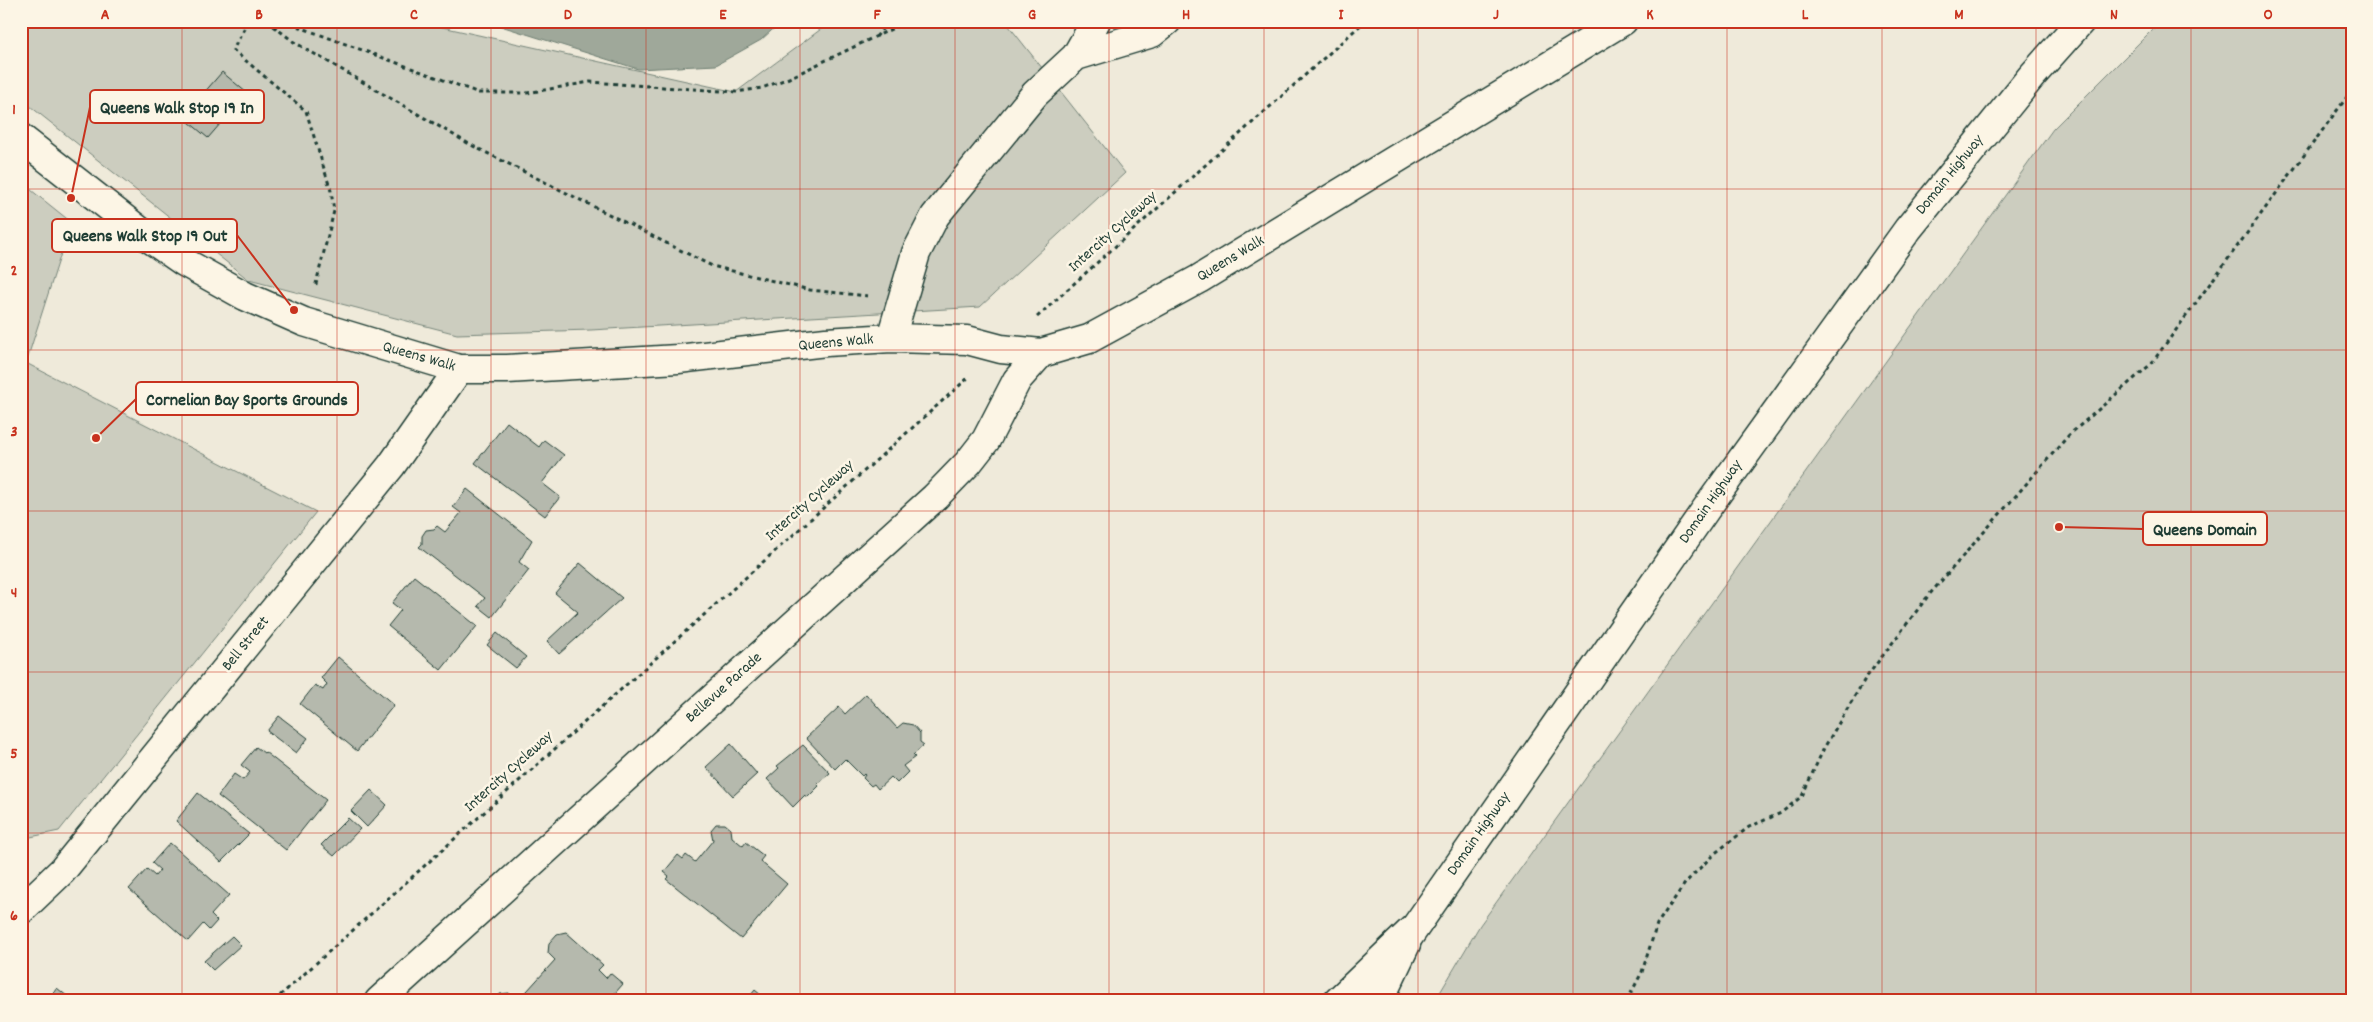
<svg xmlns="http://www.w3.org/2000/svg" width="2373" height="1022" viewBox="0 0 2373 1022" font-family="Dekko,sans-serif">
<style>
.green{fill:#cccdbf;stroke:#76857a}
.water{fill:#9fa89a;stroke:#6c7d71}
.building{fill:#b5b9ad;stroke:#1f3d34}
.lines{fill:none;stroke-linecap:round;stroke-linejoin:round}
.minor-casing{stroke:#1f3d34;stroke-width:31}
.major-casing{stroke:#1f3d34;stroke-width:31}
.highway-casing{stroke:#1f3d34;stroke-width:31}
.path{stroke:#1f3d34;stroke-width:3;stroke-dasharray:4 4;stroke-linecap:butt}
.minor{stroke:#fcf5e5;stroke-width:28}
.major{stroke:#fcf5e5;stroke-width:28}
.highway{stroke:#fcf5e5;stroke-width:28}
.grid{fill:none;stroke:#c8321e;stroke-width:1;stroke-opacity:0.55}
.labels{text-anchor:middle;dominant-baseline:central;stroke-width:5;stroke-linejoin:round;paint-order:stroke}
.street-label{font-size:16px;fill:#1f3d34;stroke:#fcf5e5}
.leader{fill:none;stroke:#c8321e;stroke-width:2}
.callout-dot{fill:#c8321e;stroke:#fcf5e5;stroke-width:2}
.callout{fill:#fcf5e5;stroke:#c8321e;stroke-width:2}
.callout-label{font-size:18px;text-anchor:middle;font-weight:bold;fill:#1f3d34}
.neatline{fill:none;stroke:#c8321e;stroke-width:2}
.grid-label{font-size:16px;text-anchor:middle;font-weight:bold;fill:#c8321e}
</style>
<rect width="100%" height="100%" fill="#efeada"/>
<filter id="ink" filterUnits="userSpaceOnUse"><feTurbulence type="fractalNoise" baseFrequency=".02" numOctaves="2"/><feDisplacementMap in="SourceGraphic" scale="10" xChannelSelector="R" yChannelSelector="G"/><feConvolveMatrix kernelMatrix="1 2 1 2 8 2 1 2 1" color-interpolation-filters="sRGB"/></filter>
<g filter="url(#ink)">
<!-- green -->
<path class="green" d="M21,21H415L736,92L832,21H1005L1125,173L980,307L591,330L457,334L249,280L21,99Z
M2161,21H2352V1001H1435L1480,925L2053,129Z
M21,182L71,222L26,363L316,512L59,831L21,839Z"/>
<!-- water -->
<path class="water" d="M485,21H782L761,40L716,65L638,69Z"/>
<!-- building -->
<path class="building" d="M222,72L247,93L208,138L183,117Z
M507,422L539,447L544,440L564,455L542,483L560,497L545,516L475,463Z
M467,489L532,540L519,562L529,570L492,617L478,606L485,598L419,547L422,544V536L426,530L434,529L437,526L445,532L461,513L453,507Z
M580,563L622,598L559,654L547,641L578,612L555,593Z
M414,576L477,626L441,670L388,626L401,610L392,603Z
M497,633L526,657L516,668L487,645Z
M338,657L394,705L357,751L300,704L315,685L323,690L327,684L321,678Z
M866,694L897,728L903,723L913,725L920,733V742L924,745L913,755L915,757L903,766L908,772L897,783L891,777L878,789L874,784L871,786L863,778L865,775L864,774L862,776L845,759L835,769L806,738L839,707L845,714Z
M279,716L308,738L296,753L267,731Z
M731,744L757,774L733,796L706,767Z
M803,745L830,773L817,784L819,786L808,797L805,795L793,807L767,779L779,768L777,766Z
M256,747L264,753L265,752L326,800L286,850L218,796L234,774L243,780L250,772L241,765Z
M371,790L387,805L367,827L351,811Z
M198,793L249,834L221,862L176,821Z
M348,818L360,829L334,856L321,845Z
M716,824H725L731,829L732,837L743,846L746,842L764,856L760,861L787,884L741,939L666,879L669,876L664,872L678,855L683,859L686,855L695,862L713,840L711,830Z
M170,843L229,895L211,915L217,921L209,930L203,924L188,941L129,889L147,869L155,876L160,870L152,863Z
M566,932L603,965L598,970L606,978L610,973L623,984L608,1001H518L555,960L548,953L549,943L557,934Z
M232,936L241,945L213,970L204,961Z
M57,988L73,1001H47Z
M755,990L768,1001H746Z
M509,993L517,1001H494L500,994Z"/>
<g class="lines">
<defs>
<path id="minor" d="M1076,56L1152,33L1167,21
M21,138L145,235L184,262L245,296L304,322L459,369H507L678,359L826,342L891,338L967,340L1001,349L1041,353L1089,339L1199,279L1623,21
M891,338L916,253L935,216L1035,94L1076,56L1096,21
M21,910L62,871L391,466L459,369
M379,1001L935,497L968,463L986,440L1017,380L1041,353"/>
<path id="major" d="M1364,1001L1706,509L1908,229L2031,77L2081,21"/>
<path id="highway" d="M1338,1001L1413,929
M1379,1001L1406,944"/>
</defs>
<!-- minor casing -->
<use href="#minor" class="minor-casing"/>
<!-- major casing -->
<use href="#major" class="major-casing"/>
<!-- highway casing -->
<use href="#highway" class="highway-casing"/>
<!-- path -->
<path class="path" d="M248,21L233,50L306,111L331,191L334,211L315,288
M267,21L294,42L471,145L712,266L810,290L868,296
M283,21L479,93H527L590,82L736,92L762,88L789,78L908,21
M876,37L888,21
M1037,317L1365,21
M274,1001L969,377
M1627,1001L1642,972L1657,924L1686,882L1714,854L1749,827L1781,813L1802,796L1824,748L1865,679L1928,596L2069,435L2151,364L2352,90"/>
<!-- minor -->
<use href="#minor" class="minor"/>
<!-- major -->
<use href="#major" class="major"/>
<!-- highway -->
<use href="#highway" class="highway"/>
</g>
</g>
<!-- grid -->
<path class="grid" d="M182,21V1001M337,21V1001M491,21V1001M646,21V1001M800,21V1001M955,21V1001M1109,21V1001M1264,21V1001M1418,21V1001M1573,21V1001M1727,21V1001M1882,21V1001M2036,21V1001M2191,21V1001M21,189H2352M21,350H2352M21,511H2352M21,672H2352M21,833H2352"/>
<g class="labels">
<!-- street labels -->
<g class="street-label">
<text transform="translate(1950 175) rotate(-51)">Domain Highway</text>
<text transform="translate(1113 232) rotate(-42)">Intercity Cycleway</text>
<text transform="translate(1231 259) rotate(-31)">Queens Walk</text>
<text transform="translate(836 343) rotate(-5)">Queens Walk</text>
<text transform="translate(419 357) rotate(16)">Queens Walk</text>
<text transform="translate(810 501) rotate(-42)">Intercity Cycleway</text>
<text transform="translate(1711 502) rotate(-55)">Domain Highway</text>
<text transform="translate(246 644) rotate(-51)">Bell Street</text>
<text transform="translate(724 688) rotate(-42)">Bellevue Parade</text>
<text transform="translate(509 772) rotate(-42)">Intercity Cycleway</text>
<text transform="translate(1479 834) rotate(-55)">Domain Highway</text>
</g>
</g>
<!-- callouts -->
<path class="leader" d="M71 198L90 107M294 310L237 235M96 438L136 399M2059 527L2143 529"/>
<g class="callout-dot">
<circle cx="71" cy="198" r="5"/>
<circle cx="294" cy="310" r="5"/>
<circle cx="96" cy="438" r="5"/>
<circle cx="2059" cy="527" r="5"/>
</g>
<g class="callout">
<rect x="90" y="90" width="174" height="33" rx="5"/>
<rect x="52" y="219" width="185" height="33" rx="5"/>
<rect x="136" y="382" width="222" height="33" rx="5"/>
<rect x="2143" y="512" width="124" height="33" rx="5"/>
</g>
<g class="callout-label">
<text x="177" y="113">Queens Walk Stop 19 In</text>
<text x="145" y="241">Queens Walk Stop 19 Out</text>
<text x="247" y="405">Cornelian Bay Sports Grounds</text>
<text x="2205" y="535">Queens Domain</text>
</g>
<!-- margin -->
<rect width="2373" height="1022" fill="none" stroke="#fcf5e5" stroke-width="55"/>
<rect x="28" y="28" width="2318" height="966" class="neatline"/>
<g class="grid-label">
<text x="105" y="19">A</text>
<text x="259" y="19">B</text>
<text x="414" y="19">C</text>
<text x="568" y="19">D</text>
<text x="723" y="19">E</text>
<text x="877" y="19">F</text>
<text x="1032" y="19">G</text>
<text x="1186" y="19">H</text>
<text x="1341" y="19">I</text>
<text x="1496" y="19">J</text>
<text x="1650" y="19">K</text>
<text x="1805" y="19">L</text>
<text x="1959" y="19">M</text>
<text x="2114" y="19">N</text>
<text x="2268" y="19">O</text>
<text x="14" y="114">1</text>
<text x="14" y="275">2</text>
<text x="14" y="436">3</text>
<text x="14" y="597">4</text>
<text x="14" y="758">5</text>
<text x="14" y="920">6</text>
</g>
</svg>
